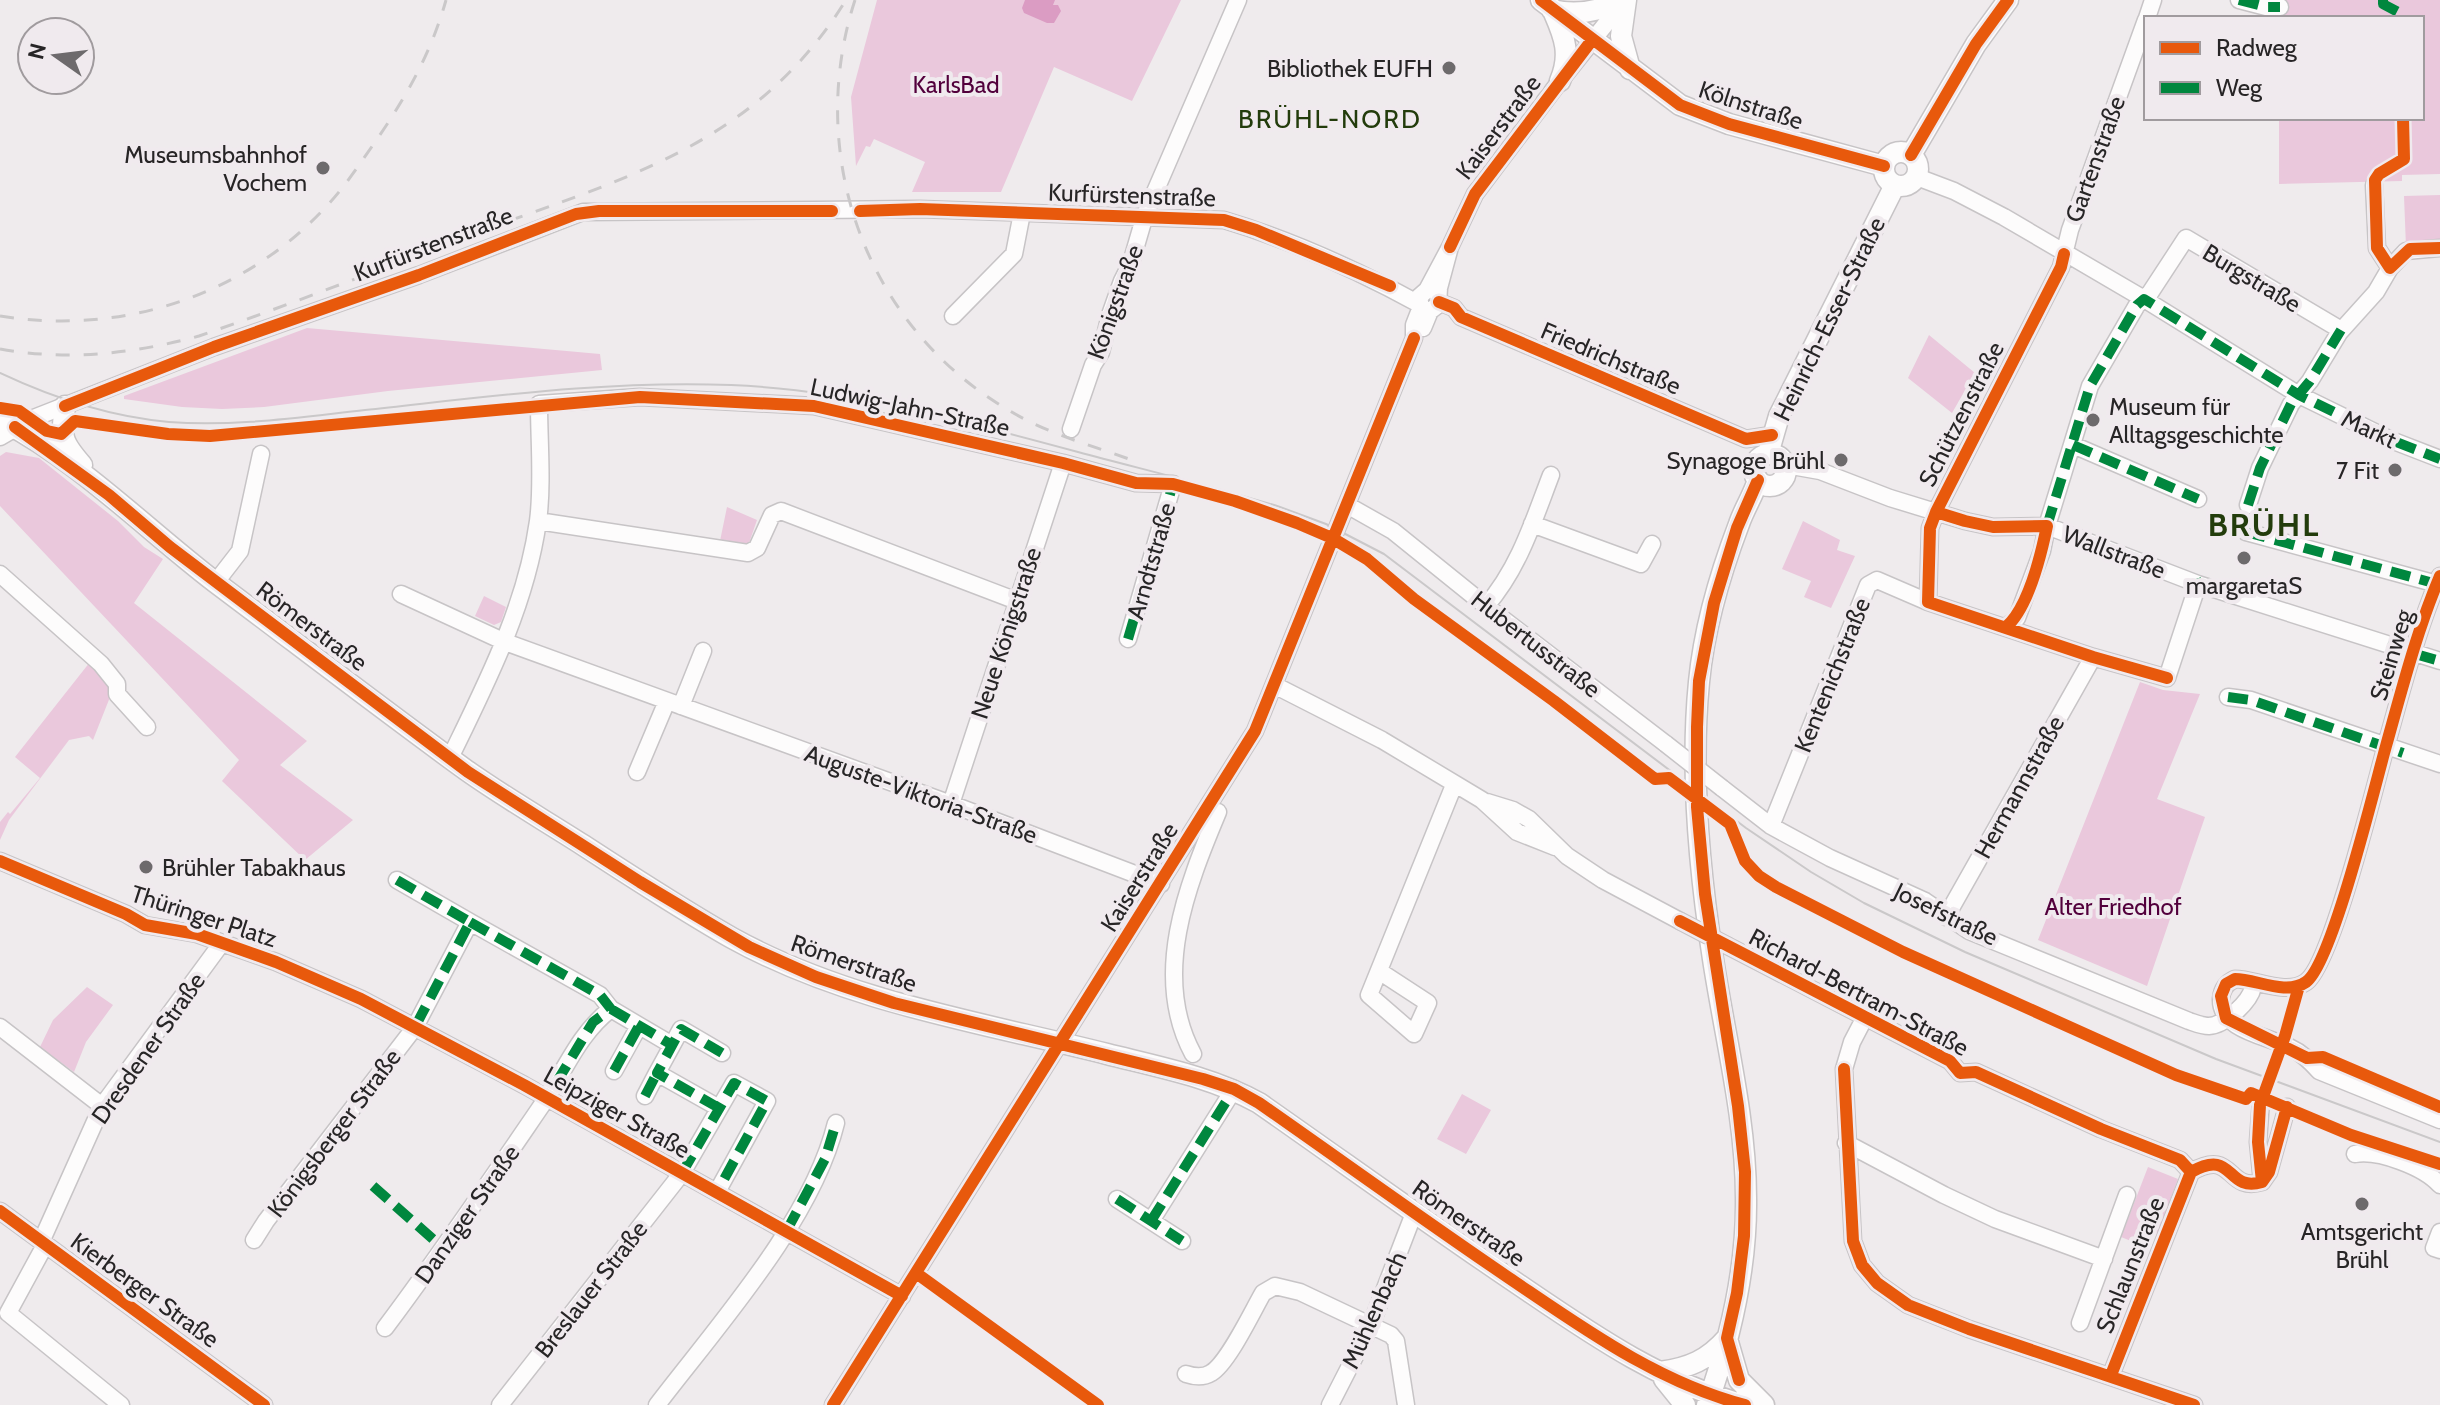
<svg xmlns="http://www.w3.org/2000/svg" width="2440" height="1405" viewBox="0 0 2440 1405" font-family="Cabin,sans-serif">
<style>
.green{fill:#eac8dc}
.water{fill:#db9cc3}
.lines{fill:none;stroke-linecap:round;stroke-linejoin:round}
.minor-casing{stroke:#c7c4c6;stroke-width:19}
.major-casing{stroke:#c7c4c6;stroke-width:23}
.minor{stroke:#fdfcfc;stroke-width:16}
.major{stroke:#fdfcfc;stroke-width:20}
.tram{stroke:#cac8c9;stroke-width:2}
.rail{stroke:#cac8c9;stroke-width:3;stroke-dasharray:14 14;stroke-linecap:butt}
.minor-bridge-casing{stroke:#c7c4c6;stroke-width:19;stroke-linecap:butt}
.minor-bridge{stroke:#fdfcfc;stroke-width:16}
.quiet{stroke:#00873e;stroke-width:10;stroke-dasharray:20 10;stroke-linecap:butt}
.cycleway-casing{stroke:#f0eaee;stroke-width:17}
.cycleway{stroke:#e8590c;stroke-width:12}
.poi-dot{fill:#6d6a6c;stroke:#f0eaee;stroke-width:3}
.labels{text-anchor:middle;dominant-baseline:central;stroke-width:8;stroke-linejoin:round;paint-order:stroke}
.poi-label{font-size:24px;fill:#272526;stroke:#f0eaee;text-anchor:end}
.park-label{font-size:24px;fill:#52003c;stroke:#f0eaee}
.street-label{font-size:24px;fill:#272526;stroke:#f0eaee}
.neighbourhood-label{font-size:26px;letter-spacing:2px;fill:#233c0c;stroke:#f0eaee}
.district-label{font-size:32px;font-weight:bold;letter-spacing:2px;fill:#233c0c;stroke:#f0eaee}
</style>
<rect width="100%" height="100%" fill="#efebed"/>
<!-- green -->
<path class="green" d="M877,0H1181L1132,101L1054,67L1001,192H912L925,162L874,139L870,147L866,146L856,166L851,97Z
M2270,0H2440V174L2402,175V181L2279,184V118H2422V18H2272Z
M2440,195V246L2406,247L2404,196Z
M307,328L600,354L602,370L388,391L264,407L222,409L182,407L124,399V396Z
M1929,335L1975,373L1952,413L1908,378Z
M6,452L39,458L118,521L144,547L163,559L134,603L307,741L280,765L353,820L305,860L222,781L239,760L0,506V456Z
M727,507L757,520L748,546L720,541Z
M1803,521L1840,540L1837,550L1855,556L1831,608L1804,597L1811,581L1782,569Z
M484,596L506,607L501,622L494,625L475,616Z
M90,662L114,687L93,740L89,736L69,740L9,820L0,840V822L8,812L10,814L40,778L15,757Z
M2140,682L2163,690L2200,694L2157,799L2205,817L2147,986L2038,940Z
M87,987L113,1005L86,1042L74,1072L40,1047L53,1020Z
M1462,1094L1491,1110L1466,1154L1437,1139Z
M2148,1167L2178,1179L2157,1235L2142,1230L2136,1243L2121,1237Z"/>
<!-- water -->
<path class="water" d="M1025,0H1055L1053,5H1058L1061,11L1054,23H1047L1024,13L1022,8Z"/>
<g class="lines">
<defs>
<path id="minor" d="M2239,0L2266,7H2280
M2147,18L2153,0
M1917,177L1954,191L2004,217L2144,299L2299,395L2391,440L2440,459
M2374,185L2377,248L2390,268
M1439,302L1454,308L1461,317L1746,439L1772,435
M953,316L1014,254L1022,213
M1423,328L1430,311L1438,305L1439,288L1450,247L1475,194L1560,81L1625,0
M1071,429L1093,365L1101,352L1110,315L1122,281L1131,263L1145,215L1238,0
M0,437L31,419L214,347L419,275L583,212L920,209L1224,220C1291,240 1357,270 1419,304
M2073,445L2198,499
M1786,465L1820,471L1890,498L1965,521L1993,527L2047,526L2198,584L2440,661
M1347,505L1393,531L1486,606L1666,744
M2248,505L2260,468L2291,404L2310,381L2339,333L2376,292L2390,268L2406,251L2440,248
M538,521L748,553L757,548L772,515L781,511L1017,601
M1532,524L1641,564L1652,544
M2246,532L2437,584
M0,574L101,664L117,684V694L147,727
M2440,576C2417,630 2402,689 2386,746C2375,785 2332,964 2306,982C2286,996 2256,979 2235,979C2226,983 2222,989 2221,999C2220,1030 2267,1036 2289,1047C2302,1053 2310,1061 2319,1071L2440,1120
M216,582L240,551L261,454
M401,594L505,642L951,804L1161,884
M1928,602L1930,528L1936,512L2061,267L2070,230L2146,20
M1486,606C1519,568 1533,522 1551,475
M2006,627L2017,618L2042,551L2047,526L2090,386L2137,305L2150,293L2186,238L2341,330
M1274,685L1382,740L1482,800L1517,832L1555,847
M2228,697L2251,700L2440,764
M681,706L703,651
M450,758C487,682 526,606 538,521C543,485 539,441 539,404L640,397L814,406L1063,463L1136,483L1173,484L1128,639
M637,772L667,701
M1722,788L1771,826L1830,858L1925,901L1969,931L2189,1021C2195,1023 2202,1026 2209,1026C2225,1025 2250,1002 2253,987L2249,981
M1487,802L1513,810L1529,819L1567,856L1603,880L1680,921
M951,804L1063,463
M1771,826L1868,585L1877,580L1928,602L2093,657L2167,678L2198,584
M0,861L126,914L145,925L197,934L276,962L361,999L524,1085L902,1296
M1946,917L2093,657
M1728,946L1950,1061L1960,1073L1976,1072L2101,1129L2180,1160L2191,1172
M1379,971L1428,1003L1414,1034L1369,995L1454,785
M611,1009L672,1045
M1865,1017L1852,1042L1844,1069L1853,1241L1862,1265L1877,1283L1908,1305L1969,1329L2194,1405
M0,1027L102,1106
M1193,1054C1151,976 1187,886 1218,812
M614,1071L639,1026
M645,1096L657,1073
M2261,1101L2258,1142L2262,1182
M719,1108L657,1073L681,1029L722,1053
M1846,1143L1944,1195L1995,1219L2104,1259
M2355,1154C2379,1150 2424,1167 2440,1185
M2191,1172C2235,1147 2225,1193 2262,1182L2269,1172L2287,1107
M1117,1199L1182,1241
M0,1211L264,1405
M1151,1221L1234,1089
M2440,1232L2434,1248L2440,1250
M254,1240L266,1221L415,1027L470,922L397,880
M41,1242L102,1106L221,944
M45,1245L8,1313L121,1405
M2080,1323L2127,1195
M385,1328C440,1255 492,1178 544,1102C565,1070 580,1032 611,1009L600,995L470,922
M1186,1374C1195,1377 1203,1378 1211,1373C1228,1363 1252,1312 1263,1293L1275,1286L1300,1292L1391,1335L1396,1341L1406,1405
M2111,1375L2191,1172
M500,1405L682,1173L734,1083L767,1101L717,1192
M657,1405C718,1325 812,1221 836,1123
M833,1405L1255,731L1414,338V325L1421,307L1419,297L1427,290L1450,247
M1330,1405L1371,1325L1414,1213"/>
<path id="major" d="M1541,0L1680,105L1729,124L1884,166
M1626,0L1621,36L1630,69
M1552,10C1577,16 1599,12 1622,0
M1554,13C1565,38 1571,55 1560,81
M1884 169a17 17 0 1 1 34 0a17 17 0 1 1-34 0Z
M1911,155L1976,44L2008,0
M65,406C61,437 61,441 82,465
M0,420C76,458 147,530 215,582C299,645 382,709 466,770C504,797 544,820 583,845C632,877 681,909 732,938C848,1002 980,1022 1107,1054C1159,1067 1212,1077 1259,1103C1342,1161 1425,1221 1509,1278C1583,1328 1657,1382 1745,1405
M1768,454L1779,416L1895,185
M1754 470a16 16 0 1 1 32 0a16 16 0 1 1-32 0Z
M1728,1342L1739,1380L1764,1405
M1660,1372C1689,1368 1708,1360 1727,1338
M1664,1379L1685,1405
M1707,1405C1730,1340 1747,1268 1746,1198C1746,1118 1725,1038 1713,959C1699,869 1690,773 1699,682C1704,629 1720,574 1739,524C1744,509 1753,496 1758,480"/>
</defs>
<!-- minor casing -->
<use href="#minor" class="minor-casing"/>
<!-- major casing -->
<use href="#major" class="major-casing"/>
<!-- minor -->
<use href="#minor" class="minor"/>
<!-- major -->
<use href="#major" class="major"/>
<!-- tram -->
<path class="tram" d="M0,373C53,398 111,417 169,422C235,427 300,417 365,410C487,397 608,380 731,385C849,390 964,421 1078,452C1145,470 1213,486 1280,507L1326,524L1384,554L1746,828L1811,872L1864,903L1965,952L2216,1059L2440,1142"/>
<!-- rail -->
<path class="rail" d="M855,0C805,154 865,324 1005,408C1043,432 1087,444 1129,459
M0,316C118,335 237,299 321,212C341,192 357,168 373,145C405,99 431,54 446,0
M0,349C67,361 133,354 199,336C286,306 373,272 459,239C614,181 753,150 846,0"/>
<defs>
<path id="minor-bridge" d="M1666,744L1722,788
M1680,921L1728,946"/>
</defs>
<!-- minor-bridge casing -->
<use href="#minor-bridge" class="minor-bridge-casing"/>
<!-- minor-bridge -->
<use href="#minor-bridge" class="minor-bridge"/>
<!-- quiet -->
<path class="quiet" d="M2239,0L2266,7H2280
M2383,0V4L2398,12L2400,18
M2073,445L2198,499
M2248,505L2260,468L2291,404L2310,381L2341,330
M2047,526L2090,386L2137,305L2144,299L2299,395L2391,440L2440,459
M2246,532L2437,584
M2196,579L2198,584
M1128,639L1173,484
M2387,646L2440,661
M2228,697L2251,700L2403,753
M397,880L470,922L415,1027
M470,922L600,995L611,1009L593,1022L547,1098
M611,1009L672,1045
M614,1071L639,1026
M645,1096L657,1073
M719,1108L657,1073L681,1029L722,1053
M682,1173L734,1083L767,1101L717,1192
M373,1186L444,1249
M1117,1199L1182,1241
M1151,1221L1234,1089
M787,1230L825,1159L836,1123"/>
<defs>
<path id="cycleway" d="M1541,0L1680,105L1729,124L1884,166
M2403,118L2404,159L2379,174L2375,180L2377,248L2390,268L2410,249L2440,248
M1911,155L1976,44L2008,0
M860,211L920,209L1224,220L1256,230L1390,286
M1450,247L1475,194L1592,40
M2064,254L2061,267L1936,512L1930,528L1928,602L2093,657L2167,678
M1439,302L1454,308L1461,317L1746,439L1772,435
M65,406L214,347L419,275L576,214L599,211H832
M0,408L19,411L47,431L61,434L75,421L168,434L210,436L640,397L814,406L1063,463L1136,483L1173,484L1235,501L1297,523L1332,538L1367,559L1414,599L1554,701L1655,779L1669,778L1730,824L1745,861L1759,876L1776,887L1903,952L2176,1075L2246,1099L2251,1093L2351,1135L2440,1164
M15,427L109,495L170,547L468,772L640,882L749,947L816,977L894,1003L1203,1079L1234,1089L1259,1103C1342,1161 1425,1221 1509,1278C1583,1328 1657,1382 1745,1405
M1936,512L1965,521L1993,527L2047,526C2041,555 2028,608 2006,627
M2440,576C2417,630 2402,689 2386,746C2375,785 2332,964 2306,982C2286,996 2256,979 2235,979L2226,984L2221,996L2226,1018L2307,1058L2323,1057L2440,1107
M0,861L126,914L145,925L197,934L276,962L361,999L524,1085L902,1296
M1680,921L1950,1061L1960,1073L1976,1072L2101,1129L2180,1160L2191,1172
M1844,1069L1853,1241L1862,1265L1877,1283L1908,1305L1969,1329L2194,1405
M2191,1172C2235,1147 2225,1193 2262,1182L2269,1172L2287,1107
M2262,1182L2258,1142L2260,1105L2285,1036L2299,986
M0,1211L264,1405
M916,1273L1098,1405
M2111,1375L2191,1172
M1739,1380L1727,1338L1737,1293L1744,1236L1745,1172L1738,1106L1705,894L1697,807V727L1699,681L1714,603L1737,528L1758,480
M833,1405L1255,731L1414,338"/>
</defs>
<!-- cycleway casing -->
<use href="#cycleway" class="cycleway-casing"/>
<!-- cycleway -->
<use href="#cycleway" class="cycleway"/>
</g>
<!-- markers -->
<g class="poi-dot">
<circle cx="1449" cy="68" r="8"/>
<circle cx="323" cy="168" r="8"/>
<circle cx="2093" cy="420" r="8"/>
<circle cx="1841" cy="460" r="8"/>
<circle cx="2395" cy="470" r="8"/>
<circle cx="2244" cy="558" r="8"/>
<circle cx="146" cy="867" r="8"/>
<circle cx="2362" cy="1204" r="8"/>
</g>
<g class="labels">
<!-- poi labels -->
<g class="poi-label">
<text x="1433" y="68">Bibliothek EUFH</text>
<text x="307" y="154">Museumsbahnhof<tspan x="307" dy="28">Vochem</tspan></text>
<text x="2109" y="406" text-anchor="start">Museum für<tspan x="2109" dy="28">Alltagsgeschichte</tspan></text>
<text x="1825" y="460">Synagoge Brühl</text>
<text x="2379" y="470">7 Fit</text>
<text x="2244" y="585" text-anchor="middle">margaretaS</text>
<text x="162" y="867" text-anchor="start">Brühler Tabakhaus</text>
<text x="2362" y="1231" text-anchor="middle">Amtsgericht<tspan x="2362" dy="28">Brühl</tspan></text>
</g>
<!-- park labels -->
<g class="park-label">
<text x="956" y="84">KarlsBad</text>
<text x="2113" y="906">Alter Friedhof</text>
</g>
<!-- street labels -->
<g class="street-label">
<text transform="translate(1751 105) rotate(18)">Kölnstraße</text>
<text transform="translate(1498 127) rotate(-53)">Kaiserstraße</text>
<text transform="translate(2095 159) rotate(-70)">Gartenstraße</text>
<text transform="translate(1132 195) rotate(2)">Kurfürstenstraße</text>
<text transform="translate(433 244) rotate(-21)">Kurfürstenstraße</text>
<text transform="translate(2252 278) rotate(31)">Burgstraße</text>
<text transform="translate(1115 302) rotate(-70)">Königstraße</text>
<text transform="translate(1829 319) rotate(-64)">Heinrich-Esser-Straße</text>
<text transform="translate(1611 358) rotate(23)">Friedrichstraße</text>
<text transform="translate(910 407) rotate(12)">Ludwig-Jahn-Straße</text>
<text transform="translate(1961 414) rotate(-63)">Schützenstraße</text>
<text transform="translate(2369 429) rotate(25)">Markt</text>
<text transform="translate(2114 552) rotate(21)">Wallstraße</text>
<text transform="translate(1151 561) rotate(-74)">Arndtstraße</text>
<text transform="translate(312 626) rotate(37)">Römerstraße</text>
<text transform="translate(1006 633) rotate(-72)">Neue Königstraße</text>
<text transform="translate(1536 644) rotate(38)">Hubertusstraße</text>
<text transform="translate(2391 655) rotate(-73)">Steinweg</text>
<text transform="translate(1832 675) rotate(-68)">Kentenichstraße</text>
<text transform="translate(2019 787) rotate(-61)">Hermannstraße</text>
<text transform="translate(921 794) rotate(20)">Auguste-Viktoria-Straße</text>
<text transform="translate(1139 877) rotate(-58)">Kaiserstraße</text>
<text transform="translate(1946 914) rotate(26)">Josefstraße</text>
<text transform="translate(204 916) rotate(18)">Thüringer Platz</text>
<text transform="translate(854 963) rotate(19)">Römerstraße</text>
<text transform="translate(1859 992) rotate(28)">Richard-Bertram-Straße</text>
<text transform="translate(148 1048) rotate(-55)">Dresdener Straße</text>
<text transform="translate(617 1112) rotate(29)">Leipziger Straße</text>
<text transform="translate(334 1133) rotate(-53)">Königsberger Straße</text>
<text transform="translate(467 1214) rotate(-55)">Danziger Straße</text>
<text transform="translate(1469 1223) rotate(35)">Römerstraße</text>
<text transform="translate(2130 1265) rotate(-68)">Schlaunstraße</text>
<text transform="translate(591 1289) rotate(-52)">Breslauer Straße</text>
<text transform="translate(145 1290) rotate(36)">Kierberger Straße</text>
<text transform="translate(1374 1310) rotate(-66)">Mühlenbach</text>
</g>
<!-- neighbourhood labels -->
<g class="neighbourhood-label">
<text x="1330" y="119">BRÜHL-NORD</text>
</g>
<!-- district labels -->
<g class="district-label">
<text x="2264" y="524">BRÜHL</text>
</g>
</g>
<!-- legend -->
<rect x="2144" y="16" width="280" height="104" fill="#f0eaee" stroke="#a09b9e" stroke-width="2"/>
<rect x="2160" y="42" width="40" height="12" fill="#e8590c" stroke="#a09b9e" stroke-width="2"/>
<text x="2216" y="56" font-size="24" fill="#272526">Radweg</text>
<rect x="2160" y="82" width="40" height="12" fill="#00873e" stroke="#a09b9e" stroke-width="2"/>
<text x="2216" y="96" font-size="24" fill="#272526">Weg</text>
<!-- north arrow -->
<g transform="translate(56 56) rotate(284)"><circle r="38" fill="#f0eaee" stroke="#a09b9e" stroke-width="2"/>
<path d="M0-6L14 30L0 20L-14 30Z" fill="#6d6a6c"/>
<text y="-12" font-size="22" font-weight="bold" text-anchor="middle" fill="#272526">N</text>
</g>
</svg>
